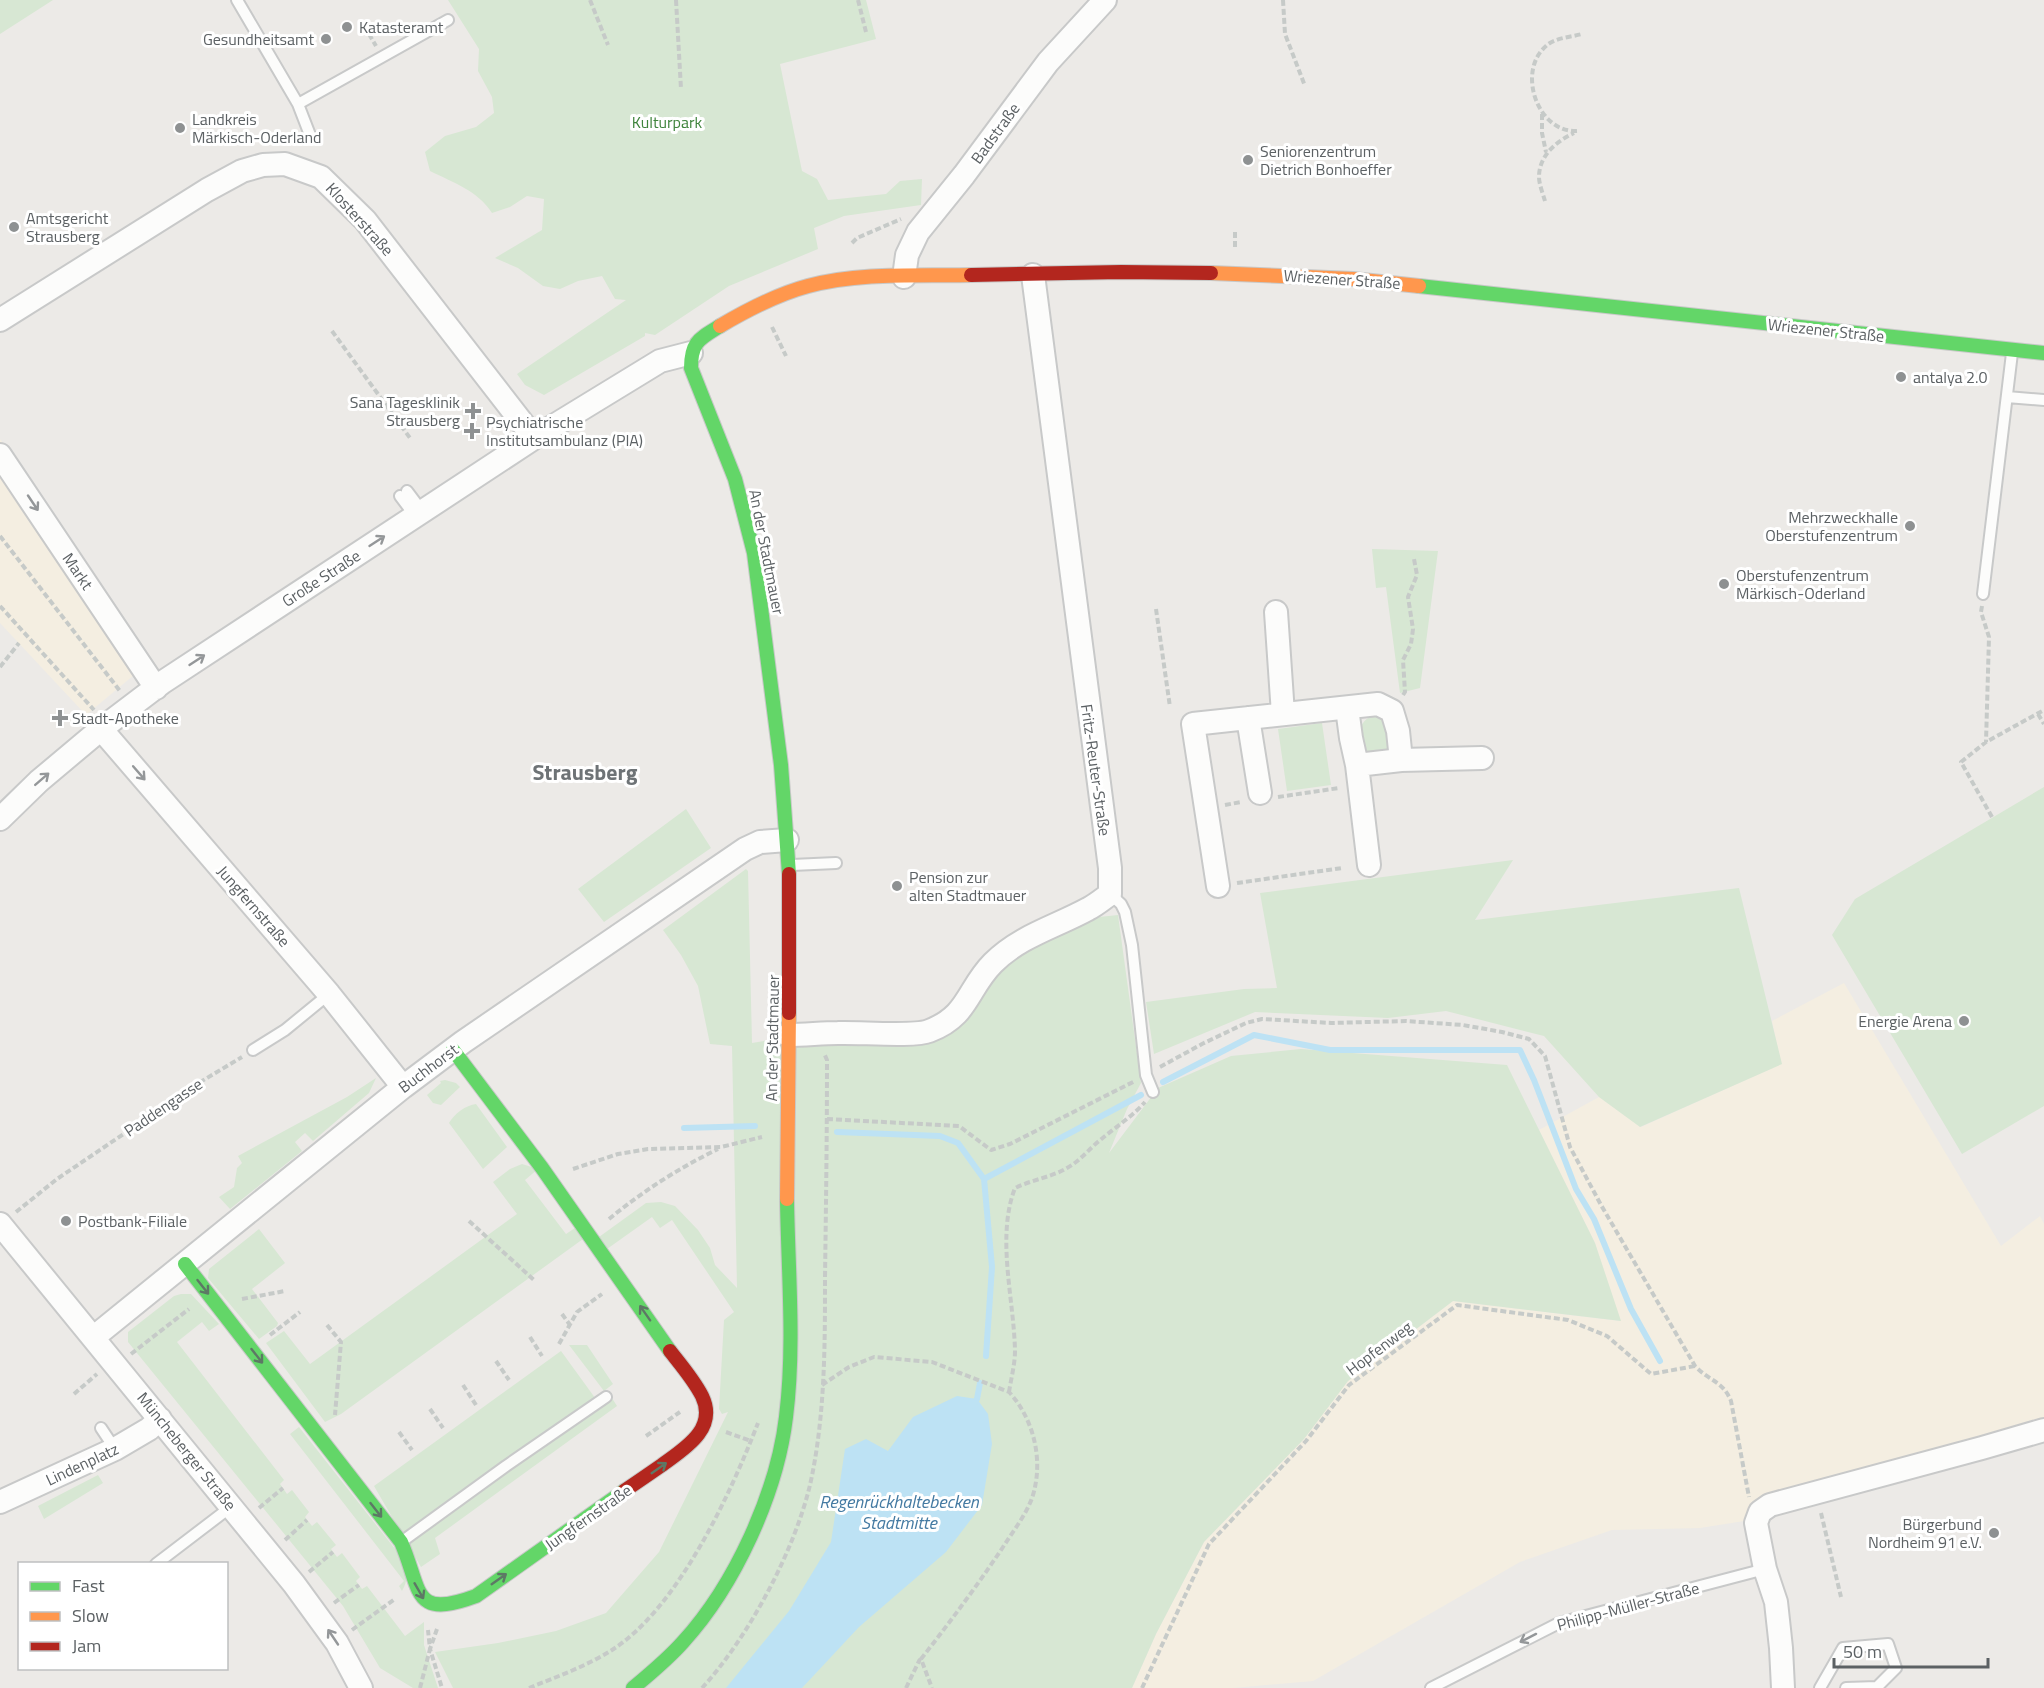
<svg xmlns="http://www.w3.org/2000/svg" width="2044" height="1688" viewBox="0 0 2044 1688" font-family="'Titillium Web',sans-serif">
<style>
.commercial{fill:#f4eee1}
.green{fill:#d7e7d3}
.water{fill:#bde2f4}
.lines{fill:none;stroke-linecap:round;stroke-linejoin:round}
.stream{stroke:#bde2f4;stroke-width:6}
.lane-casing{stroke:#c8c9c9;stroke-width:14}
.street-casing{stroke:#c8c9c9;stroke-width:26}
.fast-casing{stroke:#c8c9c8;stroke-width:16}
.slow-casing{stroke:#c8c9c8;stroke-width:16}
.jam-casing{stroke:#c8c9c8;stroke-width:16}
.path{stroke:#c6cac8;stroke-width:4;stroke-dasharray:6 3;stroke-linecap:butt}
.lane{stroke:#fcfcfb;stroke-width:10}
.street{stroke:#fcfcfb;stroke-width:22}
.fast{stroke:#63d668;stroke-width:14}
.slow{stroke:#ff974d;stroke-width:14}
.jam{stroke:#b3261e;stroke-width:14}
.oneway{stroke:#949799}
.oneway2{stroke:#5d7865}
.poi-dot{fill:#8e9192;stroke:#fff;stroke-width:2}
.labels{text-anchor:middle;dominant-baseline:central;stroke-width:6;stroke-linejoin:round;paint-order:stroke}
.poi-label{font-size:16px;fill:#5c6164;stroke:#fff;text-anchor:start}
.park-label{font-size:16px;fill:#3f843c;stroke:#fff}
.street-label{font-size:16px;fill:#5c6164;stroke:#fff}
.water-label{font-size:18px;font-style:italic;fill:#447aa2;stroke:#fff}
.district-label{font-size:22px;font-weight:bold;fill:#6e7376;stroke:#fff}
</style>
<rect width="100%" height="100%" fill="#eceae7"/>
<!-- commercial -->
<path class="commercial" d="M0,439L152,660L86,715L0,623Z
M1844,983L2001,1246L2040,1216L2044,1224V1421L1782,1515L1700,1528L1612,1530L1520,1562L1313,1681L1233,1688H1132L1156,1634L1204,1542L1304,1439L1348,1381L1453,1301L1620,1321L1595,1243L1539,1130L1599,1097L1641,1127L1781,1064L1772,1021Z"/>
<!-- green -->
<path class="green" d="M0,0H53L0,34Z
M448,0H866L876,39L780,64L802,171L817,179L828,200L886,194L900,181L922,179L921,205L844,216L814,228L818,249L729,286L655,335L645,333V336L544,395L525,385L517,374L626,300L615,299L602,276L578,281L560,289L543,286L518,268L495,258L542,230L544,199L527,196L510,207L492,213C477,190 454,183 430,171L425,152L445,136L476,127L494,113L492,97L478,71L479,49Z
M1372,549L1438,551L1420,688L1400,693L1386,587L1376,588Z
M1372,716L1384,718L1390,725L1389,750L1382,755L1366,753C1358,739 1356,723 1372,716Z
M1322,723L1331,785L1287,791L1278,729Z
M2044,787V1106L1962,1154L1832,935L1855,899Z
M686,809L711,848L604,922L578,889Z
M1513,860L1475,920L1739,888L1782,1064L1640,1127L1599,1097L1544,1036L1446,1011L1388,1018L1255,1012L1154,1054L1146,1002L1244,989L1277,988L1260,893Z
M746,869L748,871L752,1043L786,1037L841,1044L887,1033L927,1032L979,979L1088,909L1099,917L1118,915L1141,1083L1127,1109L1109,1153L1158,1088L1231,1056L1301,1049L1507,1065L1595,1243L1621,1321L1453,1301L1348,1381L1304,1439L1204,1542L1156,1634L1132,1688H453L435,1652L498,1643L556,1631L606,1613L659,1552L728,1412L722,1414L719,1409L724,1320L734,1312L672,1220L660,1228L652,1217L607,1249L599,1237L646,1203L661,1202L675,1206L698,1230L710,1248L715,1265L737,1288L732,1046L710,1044L698,986L681,955L663,930Z
M376,1078L369,1093L313,1141L305,1133L295,1142L302,1151L230,1209L219,1197L234,1187L237,1168L242,1163L238,1156L347,1097Z
M445,1080L456,1083L460,1087L441,1105L433,1103L427,1095L441,1083L440,1081Z
M476,1104L507,1147L483,1169L449,1123C454,1114 466,1105 476,1104Z
M522,1164L538,1169L525,1180L566,1234L575,1228L583,1239L341,1414L325,1422L266,1343L284,1331L310,1364L517,1214L493,1182L510,1169Z
M259,1229L285,1263L252,1289L278,1323L277,1326L259,1339L208,1278L209,1269Z
M181,1294H191L219,1324L209,1331L202,1322L177,1342L284,1480L280,1484L287,1494L292,1490L309,1512L305,1517L312,1526L317,1522L336,1545L331,1549L337,1557L342,1553L360,1577L356,1581L362,1589L367,1586L405,1636L424,1622V1645L438,1688H413L380,1668L343,1606L128,1342V1332L174,1296Z
M569,1345H587L613,1384L604,1391Z
M561,1351L598,1402L610,1395L617,1406L435,1538L440,1554L421,1567L374,1486Z
M299,1427L403,1559C407,1572 409,1579 402,1591L399,1586L404,1581L290,1434Z
M98,1475L103,1483L44,1519L38,1506Z"/>
<!-- water -->
<path class="water" d="M957,1396L977,1399L988,1414L992,1444L982,1505L946,1552L859,1627L802,1688H726L789,1611L831,1542L845,1449L866,1439L888,1451L913,1417Z"/>
<g class="lines">
<!-- stream -->
<path class="stream" d="M1163,1082L1254,1035L1330,1050H1520L1534,1080L1576,1189L1594,1219L1631,1309L1660,1361
M684,1128L755,1126
M837,1132L940,1136L958,1143L984,1179
M986,1356L992,1267L984,1179L1141,1095
M973,1405L977,1399L980,1383"/>
<defs>
<path id="lane" d="M237,0L298,104L310,135
M298,104L448,20
M2007,397L2044,400
M407,491L422,511
M400,496L415,516
M1983,594L2012,353
M792,865L836,863
M1110,894L1121,904L1125,912L1132,945L1146,1075L1153,1092
M253,1050L285,1030L329,994
M101,1428L115,1449
M404,1540L506,1466L606,1397
M156,1564L232,1506
M1431,1688L1559,1623L1765,1569
M1820,1688L1843,1648L1888,1644L1896,1668L1877,1687L1846,1688"/>
<path id="street" d="M904,277L907,255L918,232L964,175L1048,62L1105,0
M0,320L207,190L242,171L263,165L285,164L321,177L365,220L534,438
M0,455L156,688
M1276,612L1283,714
M1248,718L1260,793
M101,729L329,994L403,1087
M1401,760L1482,758
M1357,765L1369,865
M0,819L39,781L101,729L163,682L534,438L660,361L691,353
M1218,886L1193,724L1378,704L1392,711L1398,731L1401,760L1357,765L1351,738L1347,708
M788,1035C805,1035 822,1033 838,1033C858,1032 914,1037 929,1031C969,1016 967,989 993,963C1020,936 1055,927 1088,909C1096,905 1103,899 1110,894V868L1033,275
M0,1224L294,1584L337,1643L361,1688
M94,1337L403,1087L463,1042L745,849L760,842L787,840
M0,1502L115,1449L149,1429L160,1419
M1783,1688L1781,1648L1776,1602L1765,1569L1756,1523L1760,1512L1770,1505L1982,1448L2044,1430"/>
<path id="fast" d="M1419,286L2044,353
M720,326C699,339 691,342 691,368L735,479L754,553L781,765L789,874
M453,1050L542,1168L670,1351
M185,1264L401,1542C422,1590 411,1620 476,1596L624,1491
M633,1688C651,1673 668,1659 683,1642C735,1585 777,1493 786,1417C795,1345 788,1271 787,1199"/>
<path id="slow" d="M1211,273L1353,279L1419,286
M720,326C747,310 778,294 808,286C859,272 919,276 971,275
M787,1199L789,1013"/>
<path id="jam" d="M971,275L1121,272L1211,273
M789,874V1013
M624,1491C636,1483 649,1474 662,1465C684,1449 718,1429 702,1396C694,1380 681,1365 670,1351"/>
</defs>
<!-- lane casing -->
<use href="#lane" class="lane-casing"/>
<!-- street casing -->
<use href="#street" class="street-casing"/>
<!-- fast casing -->
<use href="#fast" class="fast-casing"/>
<!-- slow casing -->
<use href="#slow" class="slow-casing"/>
<!-- jam casing -->
<use href="#jam" class="jam-casing"/>
<!-- path -->
<path class="path" d="M590,0L608,45
M676,0L681,89
M858,0L866,32
M1283,0L1285,34L1305,86
M369,34L376,46
M1542,114V133L1546,152
M1577,131C1538,133 1516,72 1546,46C1554,38 1571,37 1582,34
M1545,201C1543,194 1539,184 1539,177C1539,155 1557,141 1574,133
M1235,232V248
M852,243L857,238L901,219
M772,327L786,356
M332,331L410,438
M0,536L120,691
M0,606L94,710
M1982,606L1981,612L1989,637L1986,742
M1156,609L1170,707
M0,667L19,643
M1403,695L1405,692L1403,660L1411,644L1413,629L1408,597L1417,575L1414,559
M2038,714L2044,724
M73,718L82,716
M1278,797L1339,788
M1225,805L1241,802
M1992,817L1961,762L1986,742L2044,710
M1237,883L1342,868
M1160,1067L1202,1044L1246,1023L1262,1019L1331,1023L1406,1021L1463,1025L1502,1032L1529,1039L1545,1056L1570,1147L1601,1205L1695,1366C1709,1381 1723,1381 1731,1401L1749,1497
M827,1119L959,1126L991,1150L1010,1144L1135,1081
M573,1169L618,1154L648,1149L721,1147L762,1137
M16,1212L57,1179L131,1129L152,1111L242,1057
M609,1219C643,1191 679,1168 718,1149
M469,1221L534,1280
M242,1299L285,1291
M562,1314L570,1325
M327,1325L341,1342L335,1415
M270,1335L300,1312
M530,1337L542,1356
M559,1344L577,1312L602,1294
M131,1354L189,1309
M496,1361L509,1380
M463,1385L476,1405
M822,1385L849,1367L874,1357L932,1362L1009,1392C1032,1417 1042,1454 1035,1487C1031,1509 1015,1528 1003,1547C977,1586 950,1622 921,1659L932,1688
M1009,1392C1011,1379 1015,1364 1015,1351C1014,1299 996,1237 1015,1188C1031,1180 1052,1177 1067,1168C1080,1161 1088,1150 1099,1141C1114,1128 1132,1117 1145,1102
M74,1394L97,1374
M430,1409L443,1428
M399,1432L412,1450
M726,1432L751,1441
M646,1436L680,1412
M259,1508L283,1488
M1821,1513L1841,1597
M285,1540L307,1520
M309,1572L333,1552
M334,1603L359,1585
M437,1629L430,1649L442,1688
M352,1630L395,1599
M420,1688L430,1649L428,1630
M529,1688C556,1677 587,1666 612,1650C678,1608 730,1495 758,1423
M702,1688C748,1638 794,1552 810,1485C825,1418 825,1347 825,1278C826,1205 827,1133 827,1060L824,1053
M906,1688L920,1659
M1142,1688L1209,1544L1306,1441L1349,1385L1457,1305L1568,1320L1607,1336L1651,1374L1695,1366"/>
<!-- lane -->
<use href="#lane" class="lane"/>
<!-- street -->
<use href="#street" class="street"/>
<!-- fast -->
<use href="#fast" class="fast"/>
<!-- slow -->
<use href="#slow" class="slow"/>
<!-- jam -->
<use href="#jam" class="jam"/>
</g>
<!-- one-way arrows -->
<defs><path id="oneway-shaft" d="M-6 0H5M1.5-3L5.5 0L1.5 3" fill="none" stroke-width="1.6" stroke-linecap="round" stroke-linejoin="round" transform="scale(1.5)"/></defs>
<g class="oneway">
<use href="#oneway-shaft" transform="translate(33 503) rotate(56)"/>
<use href="#oneway-shaft" transform="translate(377 541) rotate(-33)"/>
<use href="#oneway-shaft" transform="translate(197 660) rotate(-33)"/>
<use href="#oneway-shaft" transform="translate(139 773) rotate(49)"/>
<use href="#oneway-shaft" transform="translate(42 779) rotate(-41)"/>
<use href="#oneway-shaft" transform="translate(333 1637) rotate(-124)"/>
<use href="#oneway-shaft" transform="translate(1528 1638) rotate(153)"/>
</g>
<g class="oneway2">
<use href="#oneway-shaft" transform="translate(203 1287) rotate(52)"/>
<use href="#oneway-shaft" transform="translate(645 1313) rotate(-125)"/>
<use href="#oneway-shaft" transform="translate(257 1356) rotate(52)"/>
<use href="#oneway-shaft" transform="translate(659 1468) rotate(-35)"/>
<use href="#oneway-shaft" transform="translate(376 1510) rotate(52)"/>
<use href="#oneway-shaft" transform="translate(499 1579) rotate(-35)"/>
<use href="#oneway-shaft" transform="translate(419 1591) rotate(60)"/>
</g>
<!-- markers -->
<g class="poi-dot">
<circle cx="347" cy="27" r="6"/>
<circle cx="326" cy="39" r="6"/>
<circle cx="180" cy="128" r="6"/>
<circle cx="1248" cy="160" r="6"/>
<circle cx="14" cy="227" r="6"/>
<circle cx="1901" cy="377" r="6"/>
<path d="M470 402h6v6h6v6h-6v6h-6v-6h-6v-6h6z"/>
<path d="M469 422h6v6h6v6h-6v6h-6v-6h-6v-6h6z"/>
<circle cx="1910" cy="526" r="6"/>
<circle cx="1724" cy="584" r="6"/>
<path d="M57 709h6v6h6v6h-6v6h-6v-6h-6v-6h6z"/>
<circle cx="897" cy="886" r="6"/>
<circle cx="1964" cy="1021" r="6"/>
<circle cx="66" cy="1221" r="6"/>
<circle cx="1994" cy="1533" r="6"/>
</g>
<g class="labels">
<!-- poi labels -->
<g class="poi-label">
<text x="359" y="27">Katasteramt</text>
<text x="314" y="39" text-anchor="end">Gesundheitsamt</text>
<text x="192" y="119">Landkreis<tspan x="192" dy="18">Märkisch-Oderland</tspan></text>
<text x="1260" y="151">Seniorenzentrum<tspan x="1260" dy="18">Dietrich Bonhoeffer</tspan></text>
<text x="26" y="218">Amtsgericht<tspan x="26" dy="18">Strausberg</tspan></text>
<text x="1913" y="377">antalya 2.0</text>
<text x="460" y="402" text-anchor="end">Sana Tagesklinik<tspan x="460" dy="18">Strausberg</tspan></text>
<text x="486" y="422">Psychiatrische<tspan x="486" dy="18">Institutsambulanz (PIA)</tspan></text>
<text x="1898" y="517" text-anchor="end">Mehrzweckhalle<tspan x="1898" dy="18">Oberstufenzentrum</tspan></text>
<text x="1736" y="575">Oberstufenzentrum<tspan x="1736" dy="18">Märkisch-Oderland</tspan></text>
<text x="72" y="718">Stadt-Apotheke</text>
<text x="909" y="877">Pension zur<tspan x="909" dy="18">alten Stadtmauer</tspan></text>
<text x="1952" y="1021" text-anchor="end">Energie Arena</text>
<text x="78" y="1221">Postbank-Filiale</text>
<text x="1982" y="1524" text-anchor="end">Bürgerbund<tspan x="1982" dy="18">Nordheim 91 e.V.</tspan></text>
</g>
<!-- park labels -->
<g class="park-label">
<text x="667" y="122">Kulturpark</text>
</g>
<!-- street labels -->
<g class="street-label">
<text transform="translate(995 133) rotate(-54)">Badstraße</text>
<text transform="translate(360 219) rotate(48)">Klosterstraße</text>
<text transform="translate(1342 279) rotate(4)">Wriezener Straße</text>
<text transform="translate(1826 330) rotate(6)">Wriezener Straße</text>
<text transform="translate(767 552) rotate(79)">An der Stadtmauer</text>
<text transform="translate(78 571) rotate(56)">Markt</text>
<text transform="translate(321 578) rotate(-33)">Große Straße</text>
<text transform="translate(1096 770) rotate(82)">Fritz-Reuter-Straße</text>
<text transform="translate(254 906) rotate(49)">Jungfernstraße</text>
<text transform="translate(772 1038) rotate(-89)">An der Stadtmauer</text>
<text transform="translate(428 1068) rotate(-37)">Buchhorst</text>
<text transform="translate(163 1107) rotate(-34)">Paddengasse</text>
<text transform="translate(1379 1348) rotate(-37)">Hopfenweg</text>
<text transform="translate(187 1451) rotate(51)">Müncheberger Straße</text>
<text transform="translate(82 1464) rotate(-25)">Lindenplatz</text>
<text transform="translate(588 1517) rotate(-35)">Jungfernstraße</text>
<text transform="translate(1628 1606) rotate(-15)">Philipp-Müller-Straße</text>
</g>
<!-- water labels -->
<g class="water-label">
<text x="899" y="1501">Regenrückhaltebecken<tspan x="899" dy="21">Stadtmitte</tspan></text>
</g>
<!-- district labels -->
<g class="district-label">
<text x="585" y="772">Strausberg</text>
</g>
</g>
<!-- legend -->
<rect x="18" y="1562" width="210" height="108" fill="#ffffff" stroke="#bec0c1" stroke-width="1.5"/>
<rect x="30" y="1582" width="30" height="9" fill="#63d668" stroke="#bec0c1" stroke-width="1.5"/>
<text x="72" y="1592" font-size="18" fill="#5c6164">Fast</text>
<rect x="30" y="1612" width="30" height="9" fill="#ff974d" stroke="#bec0c1" stroke-width="1.5"/>
<text x="72" y="1622" font-size="18" fill="#5c6164">Slow</text>
<rect x="30" y="1642" width="30" height="9" fill="#b3261e" stroke="#bec0c1" stroke-width="1.5"/>
<text x="72" y="1652" font-size="18" fill="#5c6164">Jam</text>
<!-- scale -->
<path d="M1834 1658v9h154v-9" fill="none" stroke="#5c6164" stroke-width="3"/>
<text x="1843" y="1658" font-size="18" fill="#5c6164" stroke="#ffffff" stroke-width="4.5" paint-order="stroke">50 m</text>
</svg>
